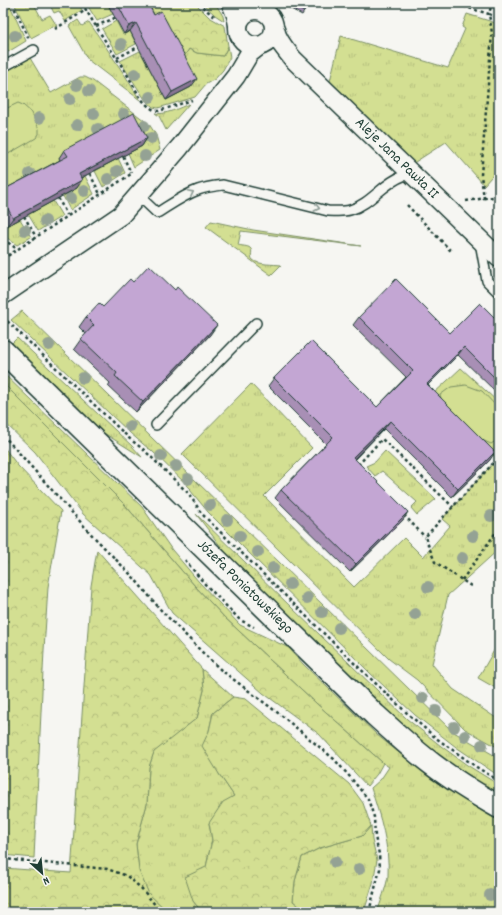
<svg xmlns="http://www.w3.org/2000/svg" width="502" height="915" viewBox="0 0 502 915" font-family="Dekko,sans-serif">
<style>
.grass{fill:url(#grass-tufts);stroke:#798e63}
.forest{fill:url(#forest-crowns);stroke:#798e63}
.green{fill:#d3df92;stroke:#798e63}
.lines{fill:none;stroke-linecap:round;stroke-linejoin:round}
.service-casing{stroke:#1f3d34;stroke-width:12}
.minor-casing{stroke:#1f3d34;stroke-width:21}
.tertiary-casing{stroke:#1f3d34;stroke-width:25}
.path{stroke:#1f3d34;stroke-width:2.5;stroke-dasharray:3 3;stroke-linecap:butt}
.service{stroke:#f6f6f2;stroke-width:9}
.minor{stroke:#f6f6f2;stroke-width:18}
.tertiary{stroke:#f6f6f2;stroke-width:22}
.tree{fill:#94a294}
.wall{fill:#a88fb5;stroke:#1f3d34}
.shaded-wall{fill:#887494;stroke:#1f3d34}
.building{fill:#c3a6d3;stroke:#1f3d34}
.oneway{stroke:#8a9a93}
.labels{text-anchor:middle;dominant-baseline:central;stroke-width:3;stroke-linejoin:round;paint-order:stroke}
.street-label{font-size:15px;fill:#1f3d34;stroke:#f6f6f2}
</style>
<defs>
<pattern id="grass-tufts" width="24" height="20" patternUnits="userSpaceOnUse"><rect width="24" height="20" fill="#d3df92"/><path d="M3 7l-1-3M5 7V3M7 7l1-3M15 17l-1-3M17 17v-4M19 17l1-3" fill="none" stroke="#b5c07e"/></pattern>
<pattern id="forest-crowns" width="20" height="18" patternUnits="userSpaceOnUse"><rect width="20" height="18" fill="#d3df92"/><path d="M2 6a3 3 0 1 1 6 0M12 15a3 3 0 1 1 6 0" fill="none" stroke="#b5c07e"/></pattern>
</defs>
<rect width="100%" height="100%" fill="#f6f6f2"/>
<filter id="ink" filterUnits="userSpaceOnUse"><feTurbulence type="fractalNoise" baseFrequency=".025" numOctaves="2"/><feDisplacementMap in="SourceGraphic" scale="8" xChannelSelector="R" yChannelSelector="G"/><feConvolveMatrix kernelMatrix="1 2 1 2 8 2 1 2 1" color-interpolation-filters="sRGB"/></filter>
<g filter="url(#ink)">
<!-- grass -->
<path class="grass" d="M3,3H9L26,41L8,52L3,42Z
M14,3H41L35,6L42,19L50,15L57,26L54,27L53,26L31,38Z
M49,3H78L82,10L65,21L59,11L54,13Z
M86,3H107L113,14L97,21Z
M202,3H215L223,16L224,21L215,15Z
M467,14L499,24V168L484,185L446,142L412,164L330,81L341,36L448,68L465,29L462,27Z
M78,20L82,26L89,22L126,77L140,100L88,60L69,26Z
M116,21L123,34L130,31L136,44L117,54L102,29Z
M228,46L230,57L223,70L215,79L206,84L195,97L158,108L153,107L146,101L120,61L140,51L166,100L179,64L189,49L197,53L223,56Z
M30,58L51,93L80,77H85L93,81L149,124L156,135L160,150L134,167L128,153L142,146L59,157L62,164L3,195V73Z
M189,104L166,130L159,116L155,113C164,116 181,107 189,104Z
M118,158L125,173L103,187L95,171Z
M85,176L94,194L70,210L63,196L73,182Z
M53,201L62,216L38,231L28,214Z
M3,218L7,226L20,219L31,237L17,245L3,235Z
M211,221L253,230L361,246L241,231L238,245C241,246 248,246 250,248C254,251 249,256 253,260C258,265 274,264 281,265L271,275L206,227Z
M22,311L452,731L499,758V776L456,747L415,715L370,673L239,543L208,512L190,490L191,489L150,449H149L130,433L11,320Z
M17,338L132,446L142,457L99,430L11,344Z
M461,368L499,403V549L448,595L432,664L453,689L499,720V748L465,729L417,680L389,659L182,454L251,384L312,448L264,496L354,587L404,538L423,557L450,526L442,519L497,459L432,395Z
M3,373L142,507L172,550L199,582L240,625L289,648L303,664L376,734L430,778L485,813L499,820V912H377C380,905 387,884 388,876C390,846 380,817 371,788L381,779L389,767L383,763L317,704L224,617L194,585L150,534L125,505L3,383Z
M385,451L436,499L417,515L411,508L417,502L382,471L375,476L366,466L375,462Z
M196,514L291,607L407,719L441,746L467,765L499,785V795C481,785 463,774 446,761C429,749 413,735 397,722L231,560Z
M202,669L233,697L213,713L209,731L219,774L234,796L209,823L212,840L206,867L193,901L202,912H168L149,895L139,871L136,844L147,804L149,767L154,751L197,718L204,690Z
M371,826L372,840L377,860L373,883L364,912H306L293,901L295,881L302,857L320,848L362,836Z"/>
<!-- forest -->
<path class="forest" d="M138,3H195L209,17L225,26L228,46L223,56L197,53L189,49L179,64Z
M3,383L125,505L150,534L194,585L224,617L317,704L383,763L377,774L367,786L319,734L263,693L172,613L151,575L83,514L35,452L3,421Z
M3,446L18,466L61,511L48,587L44,650L34,858L3,855Z
M97,550L202,669L204,690L197,718L154,752L149,767L147,804L136,844L139,871L149,894L168,912H3V868L71,873L91,586Z
M233,697L246,699L349,784L363,803L371,826L362,836L320,848L302,857L295,881L293,901L306,912H202L193,901L185,877L206,867L212,840L209,823L223,802L234,796L219,774L202,746L209,731L213,713Z"/>
<!-- green -->
<path class="green" d="M18,103L23,105L32,113L39,129V134L36,138L3,157V110Z
M466,385L482,391L496,406L499,424V439L491,444L473,436L445,409L440,395L451,387Z
M499,642V690L478,678Z"/>
<g class="lines">
<defs>
<path id="service" d="M3,67L34,50
M138,195L157,213C170,205 184,195 198,190C206,187 215,186 223,185L328,211C336,211 343,212 350,210C371,204 383,183 403,176C405,175 409,174 412,174
M480,242L487,281L499,293
M156,425L256,323"/>
<g id="minor">
<path d="M231,3L236,15L238,25"/>
<circle cx="256" cy="28" r="18"/>
<path id="s1" d="M275,29C277,41 286,50 293,59L499,258"/>
<path d="M3,295L121,215L180,147L236,76L249,54L258,47"/>
</g>
<g id="tertiary">
<path id="s2" d="M3,351L375,715C394,732 412,749 432,764C453,780 476,794 499,807"/>
</g>
</defs>
<!-- service casing -->
<use href="#service" class="service-casing"/>
<!-- minor casing -->
<use href="#minor" class="minor-casing"/>
<!-- tertiary casing -->
<use href="#tertiary" class="tertiary-casing"/>
<!-- path -->
<path class="path" d="M12,3L29,39
M82,3C96,28 113,52 128,76C133,84 137,94 144,102C148,106 153,111 159,111L192,100
M198,3L216,18
M452,3L489,14L492,3
M96,26L115,18
M55,29L86,10
M117,58L138,47
M123,156L131,173
M90,174L100,194
M58,198L67,215
M484,199L481,175L492,33L489,14L499,18
M466,201L499,196
M407,205L451,251
M24,216L36,237
M3,239L17,249
M3,259L131,174
M3,317L130,439L144,450L189,494L202,514L353,662L407,713L436,738L478,768L499,781
M3,435L93,536L134,578L160,609L201,651L221,670L282,716L334,759L350,777L368,799L374,817L375,837L379,854L380,869L369,912
M358,465L382,439L453,507
M404,515L425,537
M185,560L204,583L240,620L254,627
M462,580L499,528
M471,586L435,562L425,537L499,457
M3,859L107,869L127,876L142,889L161,912"/>
<!-- service -->
<use href="#service" class="service"/>
<!-- minor -->
<use href="#minor" class="minor"/>
<!-- tertiary -->
<use href="#tertiary" class="tertiary"/>
</g>
<!-- trees -->
<g class="tree">
<circle cx="15" cy="36" r="6"/>
<circle cx="121" cy="44" r="6"/>
<circle cx="135" cy="74" r="6"/>
<circle cx="77" cy="85" r="6"/>
<circle cx="89" cy="91" r="6"/>
<circle cx="150" cy="97" r="6"/>
<circle cx="70" cy="99" r="6"/>
<circle cx="94" cy="114" r="6"/>
<circle cx="124" cy="114" r="6"/>
<circle cx="39" cy="118" r="6"/>
<circle cx="77" cy="125" r="6"/>
<circle cx="144" cy="126" r="6"/>
<circle cx="98" cy="129" r="6"/>
<circle cx="151" cy="138" r="6"/>
<circle cx="145" cy="156" r="6"/>
<circle cx="117" cy="171" r="6"/>
<circle cx="30" cy="174" r="6"/>
<circle cx="108" cy="179" r="6"/>
<circle cx="84" cy="191" r="6"/>
<circle cx="71" cy="198" r="6"/>
<circle cx="45" cy="221" r="6"/>
<circle cx="25" cy="230" r="6"/>
<circle cx="49" cy="345" r="6"/>
<circle cx="83" cy="378" r="6"/>
<circle cx="130" cy="426" r="6"/>
<circle cx="161" cy="456" r="6"/>
<circle cx="176" cy="466" r="6"/>
<circle cx="188" cy="479" r="6"/>
<circle cx="210" cy="505" r="6"/>
<circle cx="491" cy="516" r="6"/>
<circle cx="227" cy="520" r="6"/>
<circle cx="240" cy="536" r="6"/>
<circle cx="473" cy="536" r="6"/>
<circle cx="258" cy="552" r="6"/>
<circle cx="462" cy="558" r="6"/>
<circle cx="273" cy="568" r="6"/>
<circle cx="290" cy="584" r="6"/>
<circle cx="428" cy="587" r="6"/>
<circle cx="307" cy="598" r="6"/>
<circle cx="322" cy="612" r="6"/>
<circle cx="415" cy="614" r="6"/>
<circle cx="339" cy="628" r="6"/>
<circle cx="423" cy="698" r="6"/>
<circle cx="436" cy="711" r="6"/>
<circle cx="454" cy="727" r="6"/>
<circle cx="465" cy="736" r="6"/>
<circle cx="482" cy="745" r="6"/>
<circle cx="335" cy="862" r="6"/>
<circle cx="359" cy="869" r="6"/>
<circle cx="490" cy="895" r="6"/>
</g>
<!-- wall -->
<path class="wall" d="M107,3H148L191,87L166,100L130,31L124,34Z
M292,3H309L302,15L289,8Z
M147,138L142,146L81,178L77,188L7,226L3,218V190L60,160L59,158L64,150Z
M133,282L210,335L136,412L108,386L110,383L74,349L81,339L86,334L79,327L86,317L103,307Z
M499,312V395L458,355L428,385L490,460L452,497L384,429L355,459L403,520L350,572L275,498L281,490L326,444L268,386L274,378L377,407L406,377L353,325L359,317L450,333L494,317Z"/>
<!-- shaded-wall -->
<path class="shaded-wall" d="M136,23L130,31L124,34L129,26Z
M197,79L191,87L166,100L172,92Z
M147,138L142,146L73,182L79,174Z
M82,180L77,188L7,226L13,218Z
M217,325L210,335L136,412L143,402Z
M464,347L458,355L421,392L427,384Z
M390,421L384,429L348,465L353,457Z
M495,452L490,460L452,497L458,489Z
M408,512L403,520L350,572L356,564Z"/>
<!-- building -->
<path class="building" d="M117,3H148L154,15L161,11L197,79L172,92L136,23L129,26Z
M292,3H309L304,12L291,5Z
M134,113L147,138L79,174L82,180L13,218L3,200V190L68,156L64,150Z
M149,265L175,290L177,287L217,325L143,402L115,376L117,373L81,339L94,325L86,317L99,303L103,307L130,279L133,282Z
M396,279L450,333L480,303L494,317L499,312V382L464,347L427,384L495,452L458,489L390,421L353,457L408,512L356,564L281,490L333,437L274,378L311,341L377,407L413,371L359,317Z"/>
<!-- one-way arrows -->
<defs><path id="oneway-chevron" d="M-2-3.5L2.5 0L-2 3.5" fill="none" stroke-width="1.6" stroke-linecap="round" stroke-linejoin="round"/></defs>
<g class="oneway">
<use href="#oneway-chevron" transform="translate(191 193) rotate(-27)"/>
<use href="#oneway-chevron" transform="translate(317 208) rotate(14)"/>
</g>
</g>
<g class="labels">
<!-- street labels -->
<g class="street-label">
<text stroke="none"><textPath href="#s1" startOffset="179">Aleje Jana Pawła II</textPath></text>
<text stroke="none"><textPath href="#s2" startOffset="338">Józefa Poniatowskiego</textPath></text>
</g>
</g>
<!-- margin -->
<rect width="502" height="915" fill="none" stroke="#f6f6f2" stroke-width="16"/>
<rect x="8" y="8" width="486" height="899" fill="none" stroke="#1f3d34" stroke-width="1.5" filter="url(#ink)"/>
<!-- north arrow -->
<g transform="translate(42 873) rotate(153)" stroke="#f6f6f2" stroke-width="3" paint-order="stroke">
<path d="M0-3L7 15L0 10L-7 15Z" fill="#1f3d34"/>
<text y="-6" font-size="11" font-weight="bold" text-anchor="middle" fill="#1f3d34">N</text>
</g>
</svg>
